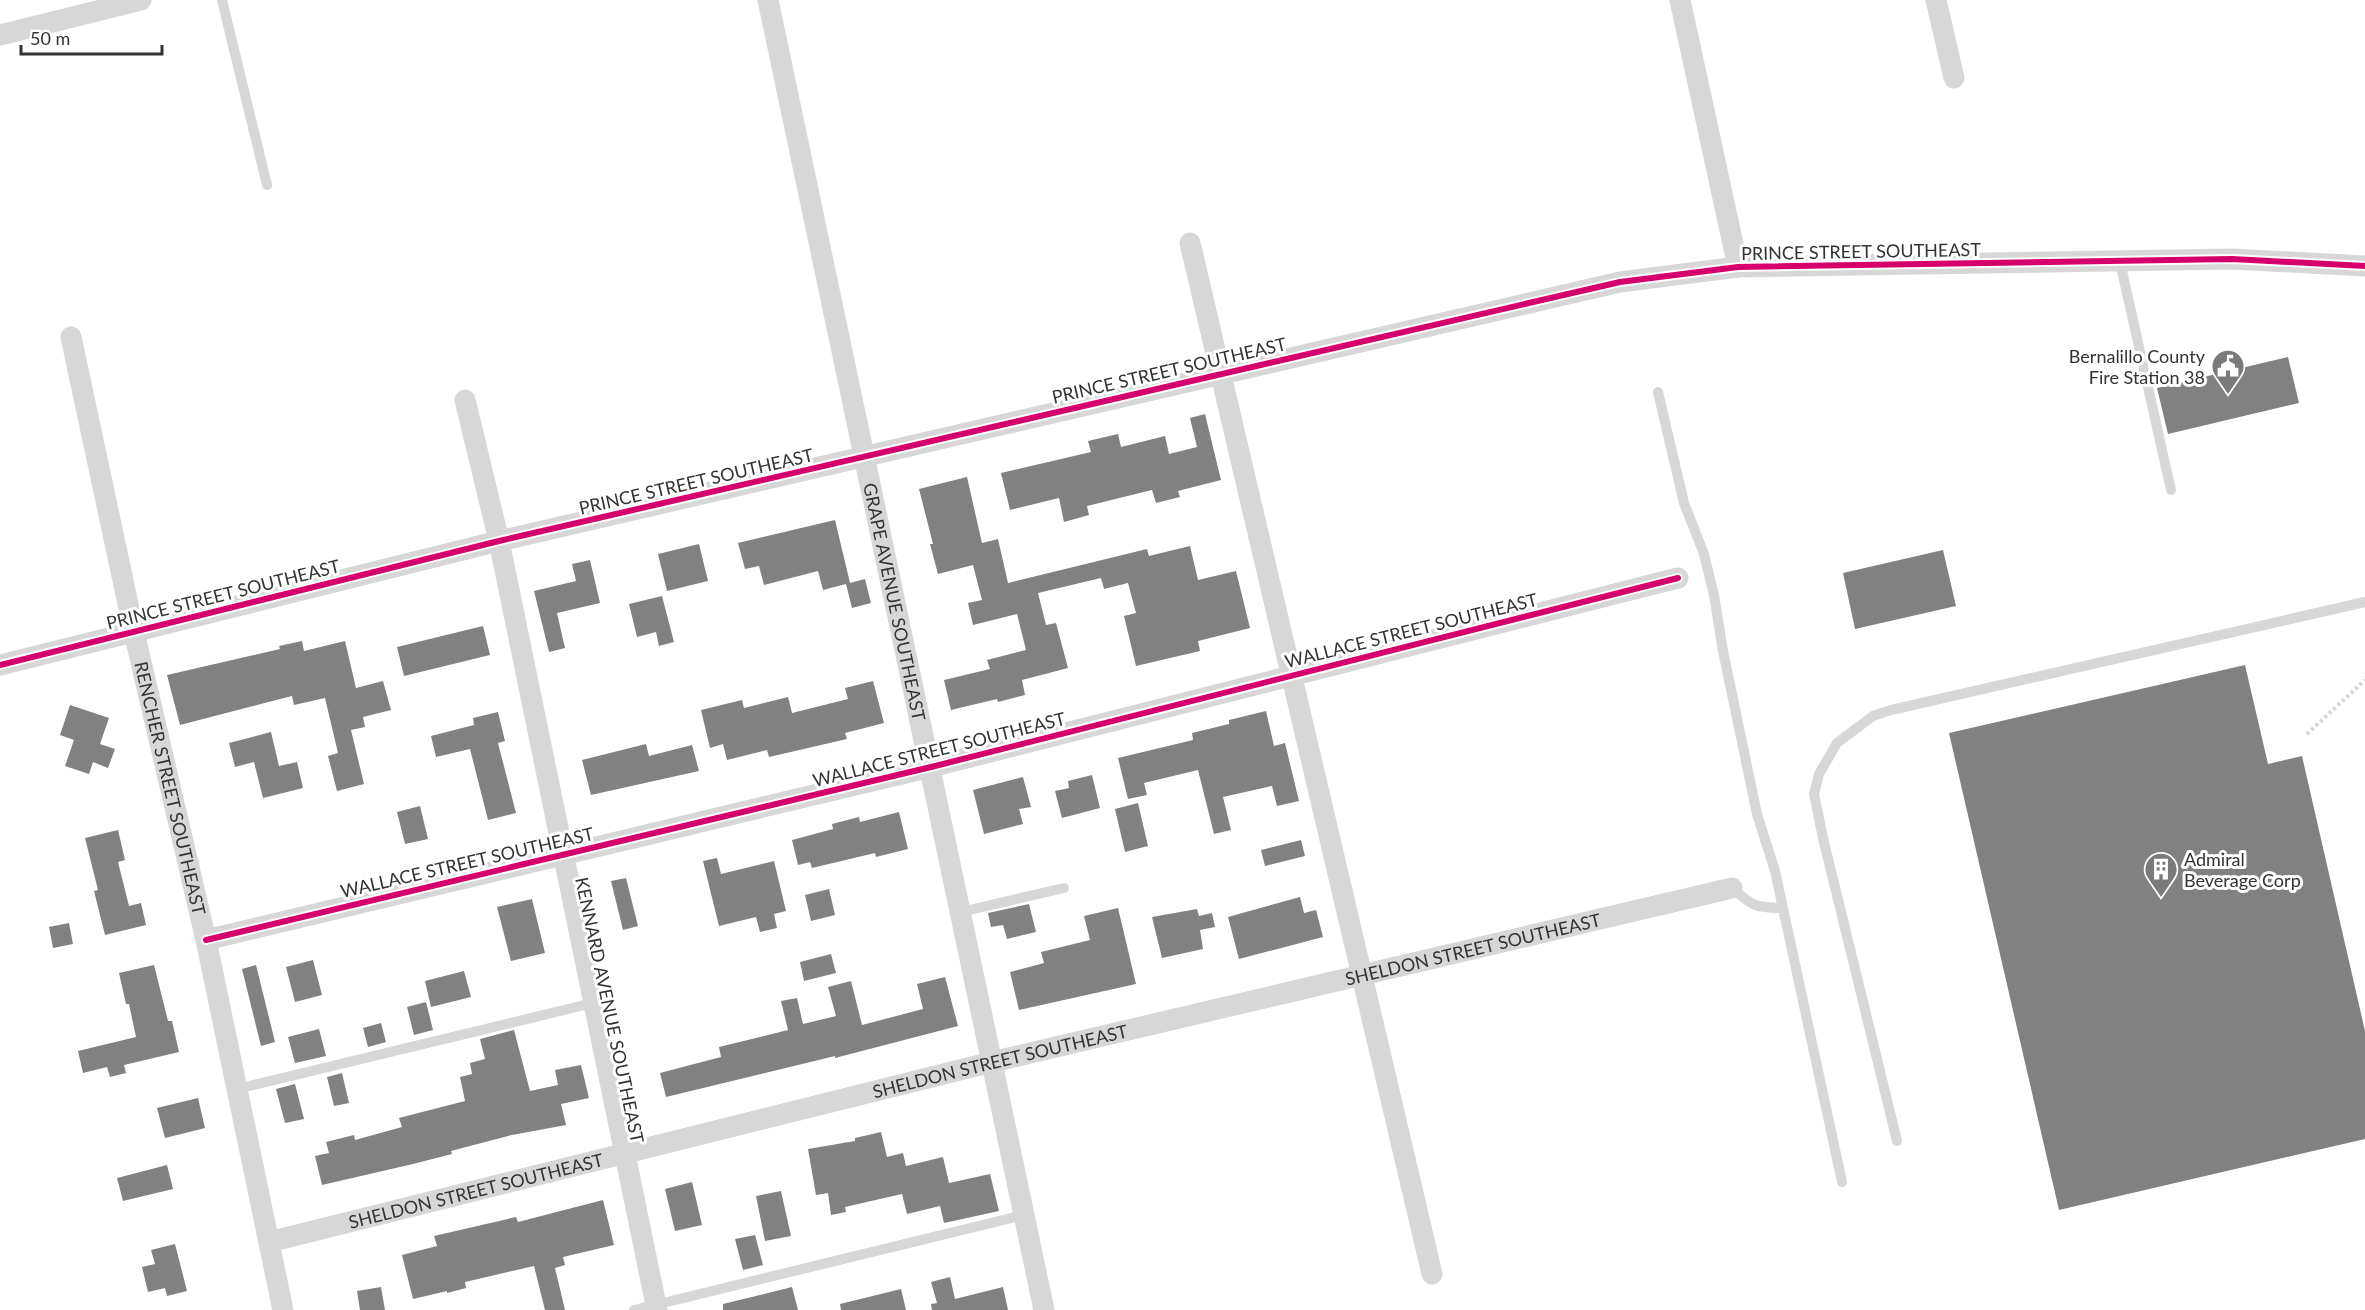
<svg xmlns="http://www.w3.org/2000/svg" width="2365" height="1310" viewBox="0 0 2365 1310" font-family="Lato,sans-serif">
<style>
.building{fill:#818181}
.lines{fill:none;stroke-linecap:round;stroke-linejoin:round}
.path{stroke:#d6d6d6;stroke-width:4;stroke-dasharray:3 3;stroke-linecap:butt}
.lane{stroke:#d7d7d7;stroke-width:10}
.street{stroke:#d7d7d7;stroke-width:21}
.cycleway-casing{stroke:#fff;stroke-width:10}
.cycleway{stroke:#d6006c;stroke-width:6}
.labels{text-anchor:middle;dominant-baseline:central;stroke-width:6;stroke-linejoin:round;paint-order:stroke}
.street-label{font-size:18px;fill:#333;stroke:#fff}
.poi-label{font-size:18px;fill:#333;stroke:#fff;text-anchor:end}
</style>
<rect width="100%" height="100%" fill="#fff"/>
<!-- building -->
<path class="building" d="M2288,357L2299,403L2168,434L2157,388Z
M1205,414L1221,480L1178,491L1180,497L1156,503L1152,490L1087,506L1089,515L1064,522L1059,498L1010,510L1001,473L1091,452L1088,441L1118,434L1121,447L1165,436L1169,454L1197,447L1190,418Z
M967,477L982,543L998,539L1008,583L1147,549L1149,556L1190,546L1198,580L1236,571L1250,628L1198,641L1200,651L1136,666L1124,616L1136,613L1128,583L1104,589L1101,578L1038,593L1046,625L1056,623L1068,668L1022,680L1025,695L998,702L997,699L951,710L944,680L990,669L987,660L1026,650L1017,614L973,625L968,603L982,600L973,565L938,574L930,544H933L919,489Z
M835,520L850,583L865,579L871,603L852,608L846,584L823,590L818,571L764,585L759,566L745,569L738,543Z
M699,544L708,581L667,591L658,554Z
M1943,550L1956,606L1855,629L1843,573Z
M590,560L600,603L557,613L565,648L549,652L534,591L576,581L572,564Z
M662,596L674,642L659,646L656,632L637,637L629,604Z
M483,626L490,655L404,676L397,647Z
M302,641L304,651L345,641L356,688L383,681L391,710L363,717L365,727L351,730L364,784L337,791L328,756L338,753L325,698L294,705L292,696L180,725L167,675L280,649L279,646Z
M2245,665L2268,764L2302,756L2365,1031V1139L2059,1210L1949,733Z
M873,681L884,723L845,733L847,739L769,757L767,750L727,760L723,744L710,748L701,710L742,700L744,708L788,697L792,713L848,699L845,688Z
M70,705L109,718L100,744L115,749L108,768L93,762L89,774L65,766L74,740L60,735Z
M1266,711L1274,746L1285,743L1299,801L1277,806L1272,786L1223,797L1231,830L1214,834L1198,770L1144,783L1147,795L1128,799L1118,758L1193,740L1192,733L1229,724V720Z
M498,712L505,741L498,743L516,813L488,820L470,749L436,757L431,736L474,725L473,718Z
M271,732L279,766L297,762L303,788L263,798L254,762L235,767L229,743Z
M646,744L649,756L692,745L699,771L591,795L582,760Z
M1092,775L1100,808L1062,818L1055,791L1069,788L1068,781Z
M1023,777L1031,807L1019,809L1023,824L984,834L973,790Z
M1138,803L1148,846L1125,852L1115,809Z
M420,806L428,839L405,844L397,812Z
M899,812L908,849L876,857L875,853L812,868L810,862L798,865L792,840L833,829L832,824L859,817L860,822Z
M118,830L125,860L118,862L129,906L141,903L146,925L105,935L94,891L98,890L85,838Z
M1301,840L1305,856L1265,866L1261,850Z
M717,858L721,874L774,861L786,911L774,914L777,928L760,932L756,917L719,926L703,861Z
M626,878L638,926L623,930L611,881Z
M829,889L835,915L811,921L805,895Z
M1300,897L1304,913L1316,910L1323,937L1239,959L1228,917Z
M532,899L545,953L511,961L497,907Z
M1029,904L1036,932L1007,939L1003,925L991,927L988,913Z
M1118,908L1136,984L1019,1010L1010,972L1044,963L1041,952L1090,940L1084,916Z
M1197,909L1199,916L1212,913L1215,927L1200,930L1203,949L1162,958L1152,917Z
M69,923L73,944L53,948L49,927Z
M831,954L836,973L804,981L800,962Z
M313,960L322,995L295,1002L286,967Z
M154,965L168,1021H172L179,1052L124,1065L126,1073L110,1077L107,1067L83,1073L78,1051L136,1037L129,1004H126L119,973Z
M256,965L275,1042L261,1046L242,969Z
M464,971L471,997L431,1007L425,981Z
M945,977L958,1026L835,1058V1056L666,1097L660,1073L721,1057L719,1047L788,1030L781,1001L797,998L803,1024L836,1016L828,987L851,981L862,1025L923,1009L917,984Z
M426,1002L433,1030L414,1035L407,1007Z
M381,1023L386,1042L368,1047L363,1028Z
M319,1029L326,1056L295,1063L288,1037Z
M514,1030L530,1091L558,1085L555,1070L581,1065L589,1098L561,1104L566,1125L512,1135L451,1151L452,1154L413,1164L322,1185L315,1156L329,1153L326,1142L354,1135L355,1140L402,1127L399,1118L465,1101L460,1077L472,1074L470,1063L485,1059L480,1039Z
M342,1073L349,1103L334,1106L327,1077Z
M295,1084L304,1119L285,1123L276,1089Z
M198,1098L205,1128L165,1138L157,1108Z
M881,1132L887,1157L903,1153L906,1166L943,1157L949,1183L990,1174L999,1211L944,1223L940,1206L907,1214L902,1194L845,1207L846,1212L831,1215L828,1193L816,1195L808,1149L855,1141V1138Z
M167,1165L173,1189L123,1201L117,1178Z
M692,1182L702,1225L675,1231L665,1189Z
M781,1191L791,1236L765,1241L756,1196Z
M603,1200L614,1245L563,1257L565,1265L555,1268L565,1310H545L534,1266L465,1282L466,1288L447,1293V1291L413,1299L402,1255L437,1246L434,1236L516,1217L518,1222Z
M755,1235L763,1265L743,1270L735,1239Z
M175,1244L187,1291L167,1296L165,1288L148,1292L142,1267L155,1264L151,1250Z
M950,1277L955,1299L1003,1287L1008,1310H932L931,1304L937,1303L931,1282Z
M381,1287L385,1310H360L357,1291Z
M792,1287L798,1310H723V1304Z
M901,1289L906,1310H841L840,1304Z"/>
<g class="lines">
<!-- path -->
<path class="path" d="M2307,734L2365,680"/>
<!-- lane -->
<path class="lane" d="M222,0L267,185
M2120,262L2171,490
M1658,392L1684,503L1704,554L1714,595L1723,651L1757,814L1775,871L1842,1182
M1732,888C1752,906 1756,908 1783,908
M961,912L1064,888
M237,1089L593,1003
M1897,1141L1823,838L1814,794L1819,774L1837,743L1873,716L1891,710L2365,602
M634,1310L1024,1215"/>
<!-- street -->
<g class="street">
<path id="s1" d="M768,0L1044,1310"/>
<path d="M1680,0L1738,267"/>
<path d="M1936,0L1954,78"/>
<path d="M0,35L141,0"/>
<path d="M1190,243L1432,1274"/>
<path id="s2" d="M71,337L134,632L206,940L283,1310"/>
<path d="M465,400L499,541L657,1310"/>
<path d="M0,665L499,541L1620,282L1738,267L2232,259L2365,266"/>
<path d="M206,940L931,767L1678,578"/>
<path id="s3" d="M269,1242L992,1062L1732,888"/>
</g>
<defs>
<path id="cycleway" d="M0,665L499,541L1620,282L1738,267L2232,259L2365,266
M206,940L931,767L1678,578"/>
</defs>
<!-- cycleway casing -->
<use href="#cycleway" class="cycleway-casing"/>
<!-- cycleway -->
<use href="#cycleway" class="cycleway"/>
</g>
<!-- icons -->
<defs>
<symbol id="civic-pin" viewBox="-11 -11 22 30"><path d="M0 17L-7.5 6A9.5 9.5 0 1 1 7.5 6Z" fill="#7a7a7a" stroke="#fff"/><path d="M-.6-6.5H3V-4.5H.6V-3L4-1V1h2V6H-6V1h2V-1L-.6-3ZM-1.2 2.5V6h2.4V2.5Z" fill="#fff"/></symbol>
<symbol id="building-pin" viewBox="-11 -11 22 30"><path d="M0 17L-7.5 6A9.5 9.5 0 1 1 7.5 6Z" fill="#7a7a7a" stroke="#fff"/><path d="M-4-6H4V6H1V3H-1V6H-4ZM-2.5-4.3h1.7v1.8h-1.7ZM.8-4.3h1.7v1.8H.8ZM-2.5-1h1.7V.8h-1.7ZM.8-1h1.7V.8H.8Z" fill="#fff"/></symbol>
</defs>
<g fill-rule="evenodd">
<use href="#civic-pin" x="2209" y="347" width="38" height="52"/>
<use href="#building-pin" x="2142" y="850" width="38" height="52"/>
</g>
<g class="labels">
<!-- street labels -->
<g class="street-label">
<text transform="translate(1861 251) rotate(-1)">PRINCE STREET SOUTHEAST</text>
<text transform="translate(1169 370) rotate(-13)">PRINCE STREET SOUTHEAST</text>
<text transform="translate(696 481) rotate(-13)">PRINCE STREET SOUTHEAST</text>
<text transform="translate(223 594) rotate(-14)">PRINCE STREET SOUTHEAST</text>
<text stroke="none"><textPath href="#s1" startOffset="615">GRAPE AVENUE SOUTHEAST</textPath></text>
<text transform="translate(1411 630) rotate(-14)">WALLACE STREET SOUTHEAST</text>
<text transform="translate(939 749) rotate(-14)">WALLACE STREET SOUTHEAST</text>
<text stroke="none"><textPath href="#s2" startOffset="462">RENCHER STREET SOUTHEAST</textPath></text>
<text transform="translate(467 862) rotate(-13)">WALLACE STREET SOUTHEAST</text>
<text stroke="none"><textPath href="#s3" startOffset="1239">SHELDON STREET SOUTHEAST</textPath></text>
<text transform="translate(610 1010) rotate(78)">KENNARD AVENUE SOUTHEAST</text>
<text stroke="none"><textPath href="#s3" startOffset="753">SHELDON STREET SOUTHEAST</textPath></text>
<text stroke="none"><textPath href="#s3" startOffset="213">SHELDON STREET SOUTHEAST</textPath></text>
</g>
<!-- poi labels -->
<g class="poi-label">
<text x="2205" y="356">Bernalillo County<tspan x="2205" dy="21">Fire Station 38</tspan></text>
<text x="2184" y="859" text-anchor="start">Admiral<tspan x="2184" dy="21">Beverage Corp</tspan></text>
</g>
</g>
<!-- scale -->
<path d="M21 45v9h141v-9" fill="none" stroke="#333333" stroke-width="3"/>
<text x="30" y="45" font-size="18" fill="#333333" stroke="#ffffff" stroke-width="4.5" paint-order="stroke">50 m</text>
</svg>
